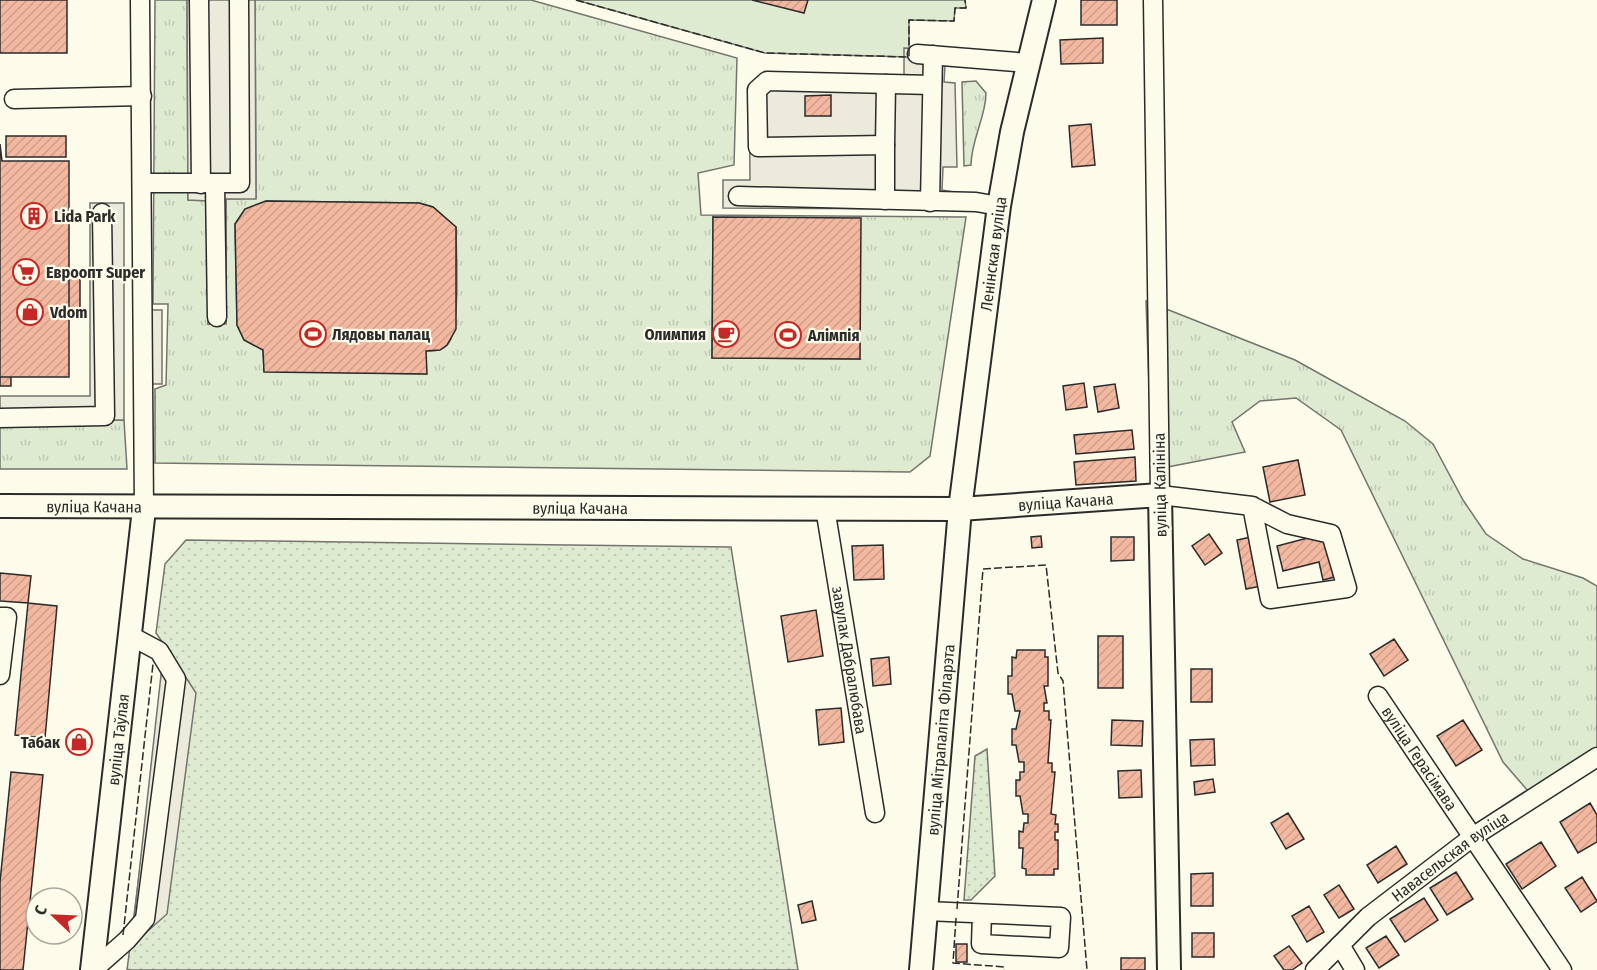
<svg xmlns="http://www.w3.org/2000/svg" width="1597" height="970" viewBox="0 0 1597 970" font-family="'Fira Sans Condensed',sans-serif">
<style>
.grass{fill:url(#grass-tufts);stroke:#74746e;stroke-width:1.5;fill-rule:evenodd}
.park{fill:url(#park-dots);stroke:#74746e;stroke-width:1.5}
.pitch{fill:#deebd1;stroke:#74746e;stroke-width:1.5}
.parking{fill:#eceadb;stroke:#74746e;stroke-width:1.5}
.building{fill:url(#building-hatch);stroke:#2b2b2b;stroke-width:1.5}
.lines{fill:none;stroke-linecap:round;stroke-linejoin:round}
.minor-casing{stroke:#2b2b2b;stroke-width:21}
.major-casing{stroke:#2b2b2b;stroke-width:26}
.minor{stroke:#fdfbea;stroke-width:18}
.major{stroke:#fdfbea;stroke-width:22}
.fence{stroke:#2b2b2b;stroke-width:1.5;stroke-dasharray:8 3;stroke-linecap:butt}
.labels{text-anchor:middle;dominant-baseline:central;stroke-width:4.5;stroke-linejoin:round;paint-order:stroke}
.poi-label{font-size:16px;font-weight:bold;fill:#2b2b2b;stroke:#fdfbea;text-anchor:start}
.street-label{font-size:16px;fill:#2b2b2b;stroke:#fdfbea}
</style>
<defs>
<pattern id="grass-tufts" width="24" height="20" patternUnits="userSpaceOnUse" patternTransform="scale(1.5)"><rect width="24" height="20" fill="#deebd1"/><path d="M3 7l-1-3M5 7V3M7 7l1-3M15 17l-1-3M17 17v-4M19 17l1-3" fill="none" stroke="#bfcab4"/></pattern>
<pattern id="park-dots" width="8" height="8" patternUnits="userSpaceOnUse" patternTransform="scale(1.5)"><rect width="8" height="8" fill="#deebd1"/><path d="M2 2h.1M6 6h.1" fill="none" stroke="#bfcab4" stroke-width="1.8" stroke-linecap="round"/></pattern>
<pattern id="building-hatch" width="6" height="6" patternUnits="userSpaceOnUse" patternTransform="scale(1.5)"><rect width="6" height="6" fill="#f2b8a0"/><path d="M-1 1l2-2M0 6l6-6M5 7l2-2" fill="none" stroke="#d09e8a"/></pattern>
</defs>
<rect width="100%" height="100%" fill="#fdfbea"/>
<!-- grass -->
<path class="grass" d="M155,0H187L188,200H207L208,324L226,323V199L256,198L255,0H531L737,58L734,165L698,173L701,215L966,217L930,456L910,472L155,463V389L166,385L168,304H153ZM266,201L419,203L433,207L456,227C456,250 461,329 448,344C442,351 435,351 426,351V374L264,371L263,350L244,340L237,325L235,224L245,209ZM713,217L860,359L712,358Z
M976,81L986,93C986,117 971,140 971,165L964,166L962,82Z
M1146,301L1295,360L1405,421L1433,444L1463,500L1486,534L1523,559L1583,578L1597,586V768L1535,799L1503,762L1341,430L1296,398L1260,401L1232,422L1245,452L1152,470Z
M0,420H124L127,469H0Z"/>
<!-- park -->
<path class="park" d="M186,540L731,547L798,970H127L168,650L156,633L165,564Z
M987,749L995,876L971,900H964L975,756Z"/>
<!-- pitch -->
<path class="pitch" d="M576,0H965L966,8H955L954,21L909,20V57L765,53Z"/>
<!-- parking -->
<path class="parking" d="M187,0H255L256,199H226V324H208L207,201L188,200Z
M904,48L946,50L944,82L955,83L957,167H943L942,190L960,193L957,209L723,208V180H750L749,86L757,78H904Z
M90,203H124V420H0V396H90Z
M142,310H162V384H143Z
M168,650L196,693L167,914L131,946L163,657Z"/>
<!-- building -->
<path class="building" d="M0,0H67V53H0Z
M752,0H808L804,13Z
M1081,0H1117V25H1081Z
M1103,38V63L1061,64L1060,40Z
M831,95V116H805V96Z
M1091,124L1095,165L1072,167L1069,126Z
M6,136H66V157H6Z
M0,144L2,161H69V377H0Z
M266,201L419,203L433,207L456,227V329L447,345L440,350L426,351L427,374L264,372L263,350L244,340L237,325L235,224L245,209Z
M713,217L861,218L860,359L712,358Z
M69,272H80V314H69Z
M0,377H11V386H0Z
M1084,383L1087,407L1066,410L1063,386Z
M1115,384L1119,408L1098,412L1094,387Z
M1132,430L1134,449L1076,454L1074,435Z
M1135,457L1136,481L1076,485L1074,462Z
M1298,460L1305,495L1270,502L1263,467Z
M1209,534L1222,553L1205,565L1192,546Z
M1323,534L1335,577L1323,580L1319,562L1283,571L1277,546Z
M1041,536L1042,547L1032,548L1031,537Z
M1111,537H1134V560L1111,561Z
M1251,537L1261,586L1246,589L1237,540Z
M883,545L884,579L854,580L852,546Z
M0,573L31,576L28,603L57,606L45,738L15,735L28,603L0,601Z
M816,610L823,656L788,662L781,616Z
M1098,636H1123V688H1098Z
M1394,639L1408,660L1384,676L1370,654Z
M1017,650H1045V657H1048V686H1044L1047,703H1044V711H1049V720H1051L1048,763H1052V772H1055L1051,814L1056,815L1055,824H1058V832H1055V840H1058V869H1054V875H1026V869L1022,868L1023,848H1019V831L1023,832L1024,823H1028V814H1023L1020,796H1016V780H1020V772H1024V762H1019L1016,745H1012V729H1016L1020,711H1015L1012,694H1008V676H1012V657L1016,658Z
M889,657L891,684L873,686L871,659Z
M1191,669H1212V702H1191Z
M841,708L844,742L819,745L816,710Z
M1112,720L1143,721L1142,746L1111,745Z
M1463,720L1482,750L1456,766L1437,736Z
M1214,739L1215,765L1191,766L1190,740Z
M1141,770L1142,797L1119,798L1118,771Z
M11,772L43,775L23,970H0V882Z
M1213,779L1215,792L1195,795L1194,782Z
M1590,803L1597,815V842L1578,853L1560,822Z
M1288,813L1304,839L1286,849L1271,823Z
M1541,842L1556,866L1522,889L1506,864Z
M1396,846L1407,864L1378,883L1367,865Z
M1456,872L1473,899L1447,915L1430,888Z
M1213,873V906H1191V874Z
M1582,877L1597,901L1581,912L1565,888Z
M1339,885L1354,909L1339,918L1324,895Z
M1424,898L1438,920L1405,942L1390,919Z
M812,901L816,920L802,923L798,905Z
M1309,906L1324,932L1307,942L1292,916Z
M1192,933H1214V957H1192Z
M1386,936L1399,955L1379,968L1366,948Z
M956,944H967V962H956Z
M1289,946L1302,963L1292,970H1284L1274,956Z
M1121,958H1145V970H1121Z"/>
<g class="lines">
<defs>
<g id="minor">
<path d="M140,0L144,509"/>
<path d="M199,0L201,184"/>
<path d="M1153,0L1160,495L1252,506L1270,599L1347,588L1331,534L1287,524L1252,506"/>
<path d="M917,54L1029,63"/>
<path d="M14,99L142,96"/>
<path d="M885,145L886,84"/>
<path d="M143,183H240L239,0"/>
<path d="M215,184L217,317"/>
<path d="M738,196L976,202L999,206"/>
<path d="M885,200V145L758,147L757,90L767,81L932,85"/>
<path d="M930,202L933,55"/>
<path d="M0,418L105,416L102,213"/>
<path id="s1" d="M825,508L875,813"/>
<path d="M0,617H7L0,675"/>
<path id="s2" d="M1378,696L1562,970"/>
<path d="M926,911L1061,917L1059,948L981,944L982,914"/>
<path d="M1340,945L1355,970"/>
<path d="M93,970L127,940L145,919L176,679L159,651L129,635"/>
<path id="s3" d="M1315,970L1368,917L1474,836L1597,757"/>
</g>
<g id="major">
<path id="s4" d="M0,506L960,509L1160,495L1169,970"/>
<path id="s5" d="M92,970L144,509"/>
<path id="s6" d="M921,970L960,509L999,206L1012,132L1044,0"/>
</g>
</defs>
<!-- minor casing -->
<use href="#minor" class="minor-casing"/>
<!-- major casing -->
<use href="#major" class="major-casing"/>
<!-- minor -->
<use href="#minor" class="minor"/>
<!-- major -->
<use href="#major" class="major"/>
<!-- fence -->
<path class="fence" d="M576,0L765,53L909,57V20L954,21L955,8H966L965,0
M957,909L983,569L1046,565L1058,673L1063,681L1087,970
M956,918L953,963L1004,967V970
M123,935L153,664"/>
</g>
<!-- icons -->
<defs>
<symbol id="building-ring" viewBox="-11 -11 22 22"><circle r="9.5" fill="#fdfbea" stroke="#c62828" stroke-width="1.5"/><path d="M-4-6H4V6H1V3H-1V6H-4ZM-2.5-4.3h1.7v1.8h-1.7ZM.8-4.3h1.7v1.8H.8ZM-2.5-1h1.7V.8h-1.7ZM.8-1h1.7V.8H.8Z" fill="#c62828"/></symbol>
<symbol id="supermarket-ring" viewBox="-11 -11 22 22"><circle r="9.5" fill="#fdfbea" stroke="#c62828" stroke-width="1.5"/><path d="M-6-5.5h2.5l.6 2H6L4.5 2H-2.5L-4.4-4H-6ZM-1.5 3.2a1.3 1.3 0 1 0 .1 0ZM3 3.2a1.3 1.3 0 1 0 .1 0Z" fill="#c62828"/></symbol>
<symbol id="shop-ring" viewBox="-11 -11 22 22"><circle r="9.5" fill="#fdfbea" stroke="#c62828" stroke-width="1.5"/><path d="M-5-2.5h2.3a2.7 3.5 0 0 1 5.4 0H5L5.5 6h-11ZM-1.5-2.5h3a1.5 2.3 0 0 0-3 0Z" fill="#c62828"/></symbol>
<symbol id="stadium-ring" viewBox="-11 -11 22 22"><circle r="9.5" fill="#fdfbea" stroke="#c62828" stroke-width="1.5"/><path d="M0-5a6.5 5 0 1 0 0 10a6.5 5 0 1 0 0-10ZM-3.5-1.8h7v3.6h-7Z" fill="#c62828"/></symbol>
<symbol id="cafe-ring" viewBox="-11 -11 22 22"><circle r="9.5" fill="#fdfbea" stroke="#c62828" stroke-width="1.5"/><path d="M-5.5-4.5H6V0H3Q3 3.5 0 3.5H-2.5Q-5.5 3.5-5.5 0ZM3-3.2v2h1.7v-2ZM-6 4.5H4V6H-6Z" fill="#c62828"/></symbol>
</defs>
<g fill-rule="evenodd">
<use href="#building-ring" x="19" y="201" width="30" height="30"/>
<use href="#supermarket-ring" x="11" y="257" width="30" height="30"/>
<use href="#shop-ring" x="15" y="297" width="30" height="30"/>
<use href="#stadium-ring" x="298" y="319" width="30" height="30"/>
<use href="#cafe-ring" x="711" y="319" width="30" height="30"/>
<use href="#stadium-ring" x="773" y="320" width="30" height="30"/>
<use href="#shop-ring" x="64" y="727" width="30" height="30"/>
</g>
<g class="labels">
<!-- poi labels -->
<g class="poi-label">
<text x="54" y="216">Lida Park</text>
<text x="46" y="272">Евроопт Super</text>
<text x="50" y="312">Vdom</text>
<text x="332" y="334">Лядовы палац</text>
<text x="706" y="334" text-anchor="end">Олимпия</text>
<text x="808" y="335">Алімпія</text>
<text x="60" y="742" text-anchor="end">Табак</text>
</g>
<!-- street labels -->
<g class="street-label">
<text stroke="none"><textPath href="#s6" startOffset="720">Ленінская вуліца</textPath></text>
<text transform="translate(1160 485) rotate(-91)">вуліца Калініна</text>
<text stroke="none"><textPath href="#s4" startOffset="1066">вуліца Качана</textPath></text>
<text stroke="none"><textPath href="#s4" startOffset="580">вуліца Качана</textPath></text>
<text stroke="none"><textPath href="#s4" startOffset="94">вуліца Качана</textPath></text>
<text stroke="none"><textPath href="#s1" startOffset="154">завулак Дабралюбава</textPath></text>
<text stroke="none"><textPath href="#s5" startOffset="232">вуліца Таўлая</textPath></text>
<text stroke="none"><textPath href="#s6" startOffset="231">вуліца Мітрапаліта Філарэта</textPath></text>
<text stroke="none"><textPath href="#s2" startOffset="75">вуліца Герасімава</textPath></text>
<text stroke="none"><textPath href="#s3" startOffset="177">Навасельская вуліца</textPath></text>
</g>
</g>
<!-- north arrow -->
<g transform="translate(54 916) rotate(293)"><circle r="28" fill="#fdfbea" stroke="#a9a89e" stroke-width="1.5"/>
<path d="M0-4.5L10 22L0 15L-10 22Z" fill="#c62828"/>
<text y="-9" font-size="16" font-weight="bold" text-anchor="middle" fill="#2b2b2b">С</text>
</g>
</svg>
